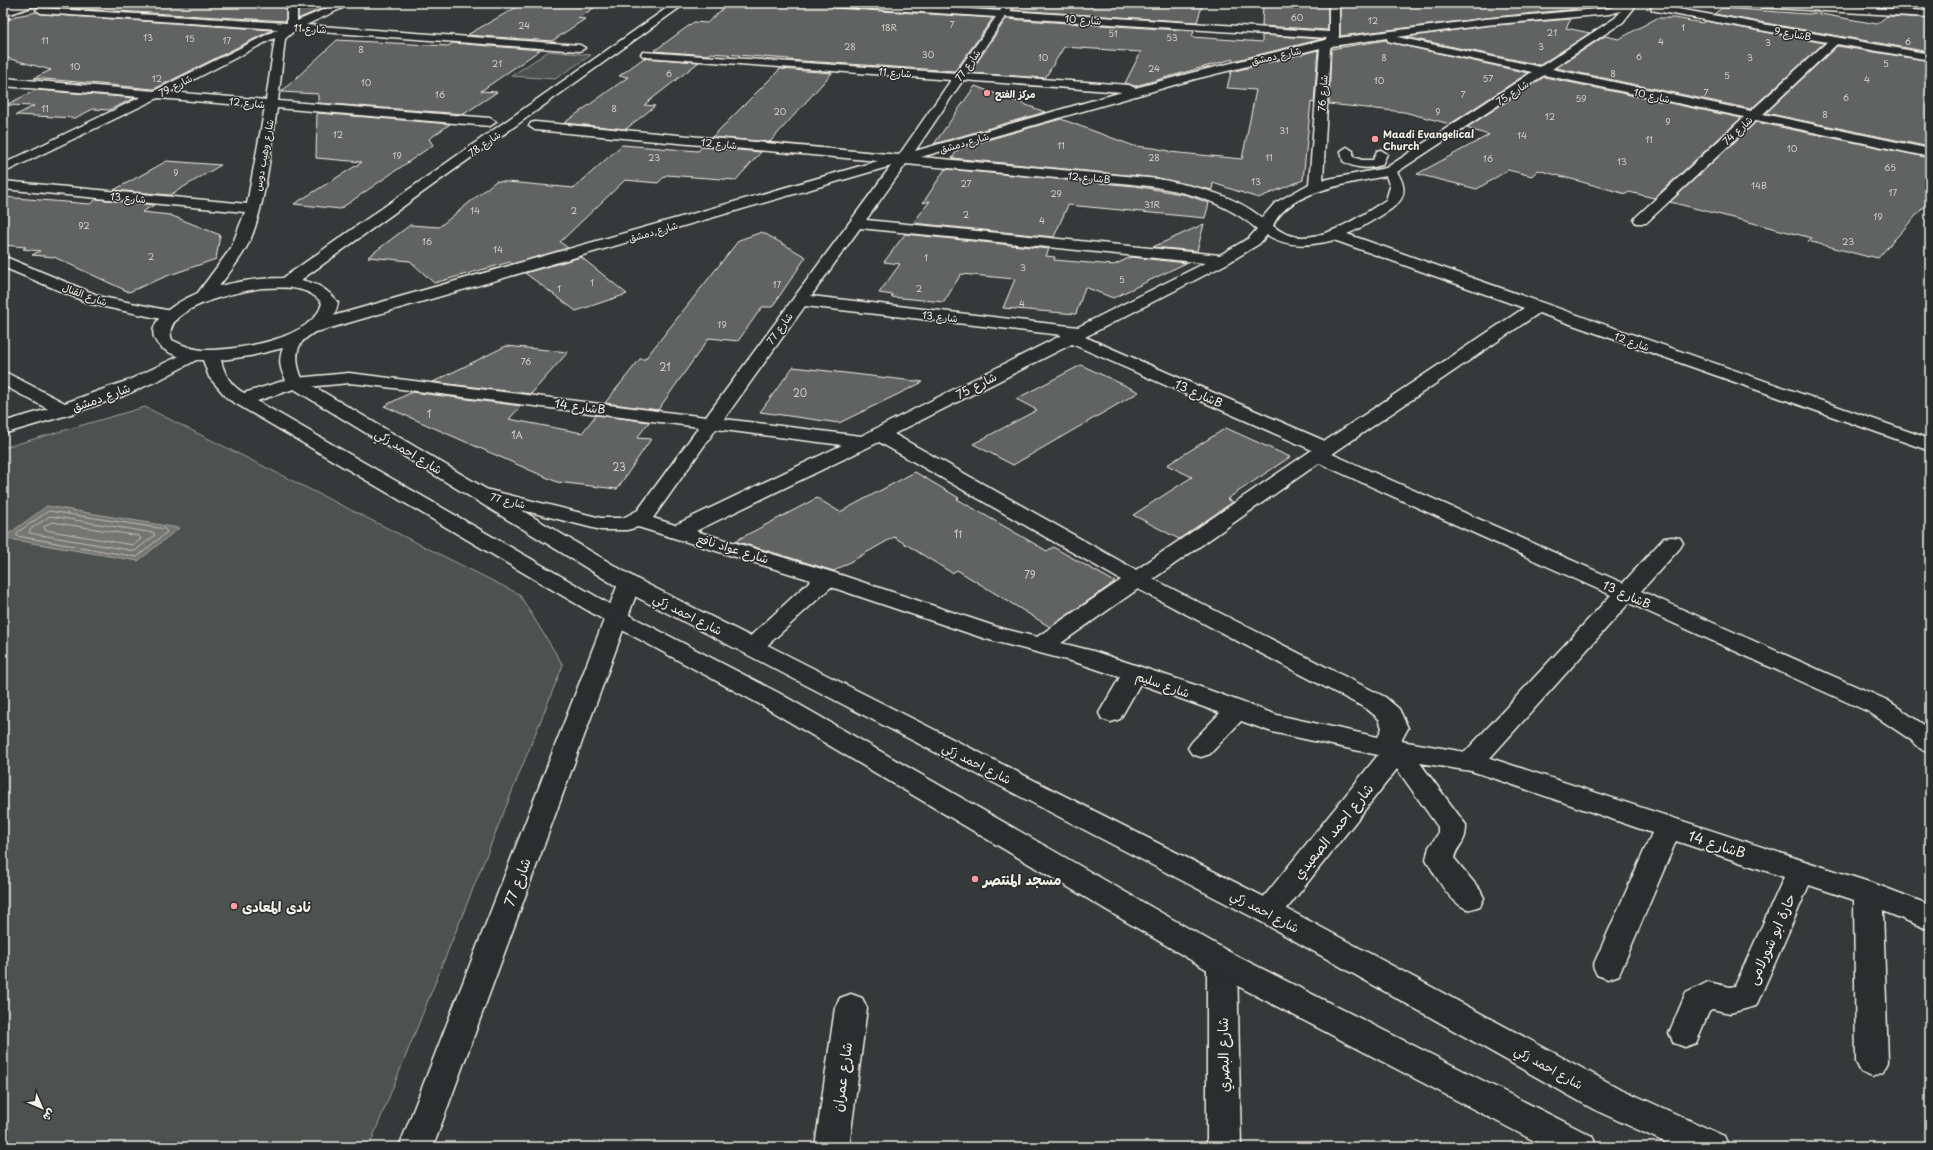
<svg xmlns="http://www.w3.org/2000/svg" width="1933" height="1150" viewBox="0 0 1933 1150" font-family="'Playpen Sans','Playpen Sans Arabic',sans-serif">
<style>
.green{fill:#4e514f;stroke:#a1a19c}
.water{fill:#757572;stroke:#a8a7a1}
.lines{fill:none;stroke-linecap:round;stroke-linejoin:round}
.shore{stroke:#c1bfb9;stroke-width:1}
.building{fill:#616362;stroke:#f4f1e8}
.lane-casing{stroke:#f4f1e8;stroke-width:3}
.street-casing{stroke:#f4f1e8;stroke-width:3}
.secondary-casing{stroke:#f4f1e8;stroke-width:3}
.lane{fill:#2a2d2e;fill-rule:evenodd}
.street{fill:#2a2d2e;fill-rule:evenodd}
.secondary{fill:#2a2d2e;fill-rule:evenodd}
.poi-dot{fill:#ff9aa2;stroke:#2a2d2e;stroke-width:1.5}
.labels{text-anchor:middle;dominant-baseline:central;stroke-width:3;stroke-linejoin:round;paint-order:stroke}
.far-number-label{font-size:9px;fill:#cfcec6}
.far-street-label{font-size:10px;fill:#f4f1e8;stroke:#2a2d2e}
.far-poi-label{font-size:10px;font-weight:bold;fill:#f4f1e8;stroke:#2a2d2e;text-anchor:start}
.number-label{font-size:10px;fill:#cfcec6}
.street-label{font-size:12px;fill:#f4f1e8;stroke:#2a2d2e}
.near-street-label{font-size:14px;fill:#f4f1e8;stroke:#2a2d2e}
.near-poi-label{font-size:14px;font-weight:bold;fill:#f4f1e8;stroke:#2a2d2e;text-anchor:start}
</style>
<rect width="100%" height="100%" fill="#363939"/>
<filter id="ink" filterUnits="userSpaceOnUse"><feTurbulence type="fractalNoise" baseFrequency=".025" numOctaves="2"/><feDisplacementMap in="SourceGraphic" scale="8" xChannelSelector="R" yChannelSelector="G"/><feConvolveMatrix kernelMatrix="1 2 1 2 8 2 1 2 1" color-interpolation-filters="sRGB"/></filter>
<g filter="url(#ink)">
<!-- green -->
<path class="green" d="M549,51L591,55L555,79L511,76Z
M145,407L519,594L563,665L369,1147H3V448Z"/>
<!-- water -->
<path class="water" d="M47,506L179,528L138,561L3,538Z"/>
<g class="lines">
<!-- shore -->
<path class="shore" d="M49,511L165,529L167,532L137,557L17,536V533Z
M50,516L154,533L155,535L135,551L29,533L30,530Z
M52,522L139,536L141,539L133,545L45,530L44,527Z"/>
</g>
<!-- building -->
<path class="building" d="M62,3H286V21L51,7Z
M298,3H335L298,19Z
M524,3H602L578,18L585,19L552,41L467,35Z
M729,3H827L833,8L993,18L955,71L788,60L789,59L711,53L709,55L654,51L694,22L707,23Z
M903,3H1003L999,9Z
M1016,3H1151L1202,6L1197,22L1012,10Z
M1263,3H1328V30L1262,26Z
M1340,3H1579L1576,9L1485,18L1340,36Z
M1903,3H1930V10L1897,8Z
M1722,8L1808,14L1815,13L1877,24L1887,16L1930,18V52L1714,14Z
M37,12L41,14L272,30L154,89L34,78L51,70L3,57V23L16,16Z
M1657,18H1675L1702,23L1705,21L1824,43L1751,109L1556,68L1605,36L1619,39Z
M1006,19L1194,31L1192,37L1262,42V35L1322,39L1233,61V59L1135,86L1125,83L1141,52L1064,47L1045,78L970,73Z
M1571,19L1566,28L1590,33L1540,65L1406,37L1485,26Z
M337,40L448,46L453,43L540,50L481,91L497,92L464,114L318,103V94L281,92Z
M1386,40L1388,42L1392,43L1528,73L1450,124L1404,112L1329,104L1331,49Z
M1837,46L1930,61V147L1766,113Z
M1318,50L1314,103L1311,102L1303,180L1258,198L1213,183L1212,190L1158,178L952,158L959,148L1061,119L1134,146L1154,148L1169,151V152L1242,159L1256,90L1227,88L1231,72Z
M644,58L699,62L644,105L655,106L626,129L564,123L628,77L619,76Z
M780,69L832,73L770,142L712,137Z
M1544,77L1741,118L1654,198L1629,192L1626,194L1538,170L1532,176L1508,170L1477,189L1417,174L1489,135L1466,128Z
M975,86L1045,112L934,144Z
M36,90L135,98L109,110L93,109L75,118L16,115L34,106L6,105Z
M317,113L450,124L429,139L433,145L340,209L294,204L362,162L316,158Z
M1756,122L1930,158V200L1878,258L1870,256L1869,257L1808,241L1812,238L1670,202Z
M622,145L698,151L702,147L761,152L736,180L666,175L658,183L625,180L560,242L568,248L512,264L510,262L434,283L410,261L368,257L410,225L439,227L496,181L574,188Z
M167,161L221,165L170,195L114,190Z
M945,169L1135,186L1187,195L1209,203L1205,218L1068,205L1054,237L913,223L930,201L923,203Z
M3,197L90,204L97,199L154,205L142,212L170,215L220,235L216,259L167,276L129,292L54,257L32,255L40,251L23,249L26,247L3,245Z
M1204,224L1197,251L1153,247Z
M762,232L806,257L772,307H762L738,341L709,338L658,410L605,403L640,359H645L739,240Z
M905,234L1049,249L1046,256L1055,257L1054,260L1114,265L1131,257L1186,263L1113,298L1085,287L1076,314L1003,308L1015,279L961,274L944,302L891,297L893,295L879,293L900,264L884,262Z
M581,257L627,294L576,311L525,273Z
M506,346L568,352L531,394L433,382Z
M1081,365L1139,392L1013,465L973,444L1037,410L1016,399Z
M793,367L923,382L839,423L760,412Z
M412,392L521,406L509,419L582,433L596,415L649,422L637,438L651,439L617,489L557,482L384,406Z
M1226,428L1290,457L1227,499L1233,502L1179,539L1133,515L1192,477L1167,465Z
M915,472L959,498L957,499L1047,551L1053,547L1115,582L1050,627L957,570L952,573L894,537L834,571L735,541L817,498L840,512Z"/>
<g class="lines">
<defs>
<path id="lane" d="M3,15L9,18L3,22Z
M1347,147L1353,151V157L1362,160H1373L1377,151L1381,150L1387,154L1382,165C1369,169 1355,169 1343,161L1341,151Z"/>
<path id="street" d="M23,3H38L37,5L10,14L5,11L6,9Z
M287,3H297V21L339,3H353L306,25L580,45L585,48L580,51L295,30L285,39L278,101L490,118L496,122L490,126L277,108C271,147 266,202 251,238C241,261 222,281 208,301L202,303L196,301L194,298L231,248L245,212L3,189V181L247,204L265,107L158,98L3,173V164L141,97L3,86V78L154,91L278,29L41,13L36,10L37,8L287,23ZM275,38L266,100L170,92L270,40Z
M828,3H880L1000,11L1005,3H1015L1009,11L1329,32V3H1339V36L1338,38L1485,19L1609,8L1625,4L1633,6L1634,8L1623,22L1552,69L1751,111L1827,42L1656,11L1652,10L1651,8L1652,6L1656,5L1930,54V60L1837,44L1763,114L1930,149V157L1756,120L1646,223H1636L1634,220L1636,217L1744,117L1544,75L1397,172C1413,197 1397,206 1377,218C1367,224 1357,230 1347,234L1930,439V451L1539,313L1332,454L1623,583L1664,538L1672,537L1680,538L1683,543L1680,548L1641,591L1887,700L1930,729V752L1921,749L1911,740L1869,712L1629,603L1490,758L1878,885L1930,905V930L1883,911L1888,1062L1883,1072L1872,1077L1861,1072L1856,1062L1854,900L1809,885L1756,1006L1730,1013L1712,1009L1709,1011L1696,1043L1685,1047L1674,1043L1669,1033L1686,993L1708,982L1730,987L1735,986L1784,877L1676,841L1619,975L1608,979L1597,975L1593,966L1652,833L1496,779L1471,771L1420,763L1466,825C1466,845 1458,843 1454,858L1480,890L1484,898L1480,906C1476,907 1472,910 1468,909C1451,905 1434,874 1426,859L1429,847L1438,834V827L1397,769L1278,920L1268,924L1258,920L1253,912L1258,904L1378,755L1272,732L1241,721L1210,754L1201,757L1192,754L1188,748L1192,742L1220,713L1140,684L1120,719L1111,722L1102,719L1099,713L1120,677L1078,663L986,639L831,587L760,652L752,655L744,652L740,647L744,642L811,580L638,527L627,530H601L474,498L471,494L474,490L481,488L601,518H623L638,510L699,427L370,385L349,383L296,388L290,387L287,383L290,379L296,378L349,373L706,417L891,166L320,331L314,332L308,331L306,327L308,323L878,161L535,130L529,126L531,123L535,122L899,155L951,80L647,57L643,56L641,54L643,52L956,73L996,17L833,6ZM1621,11L1615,18L1540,67L1397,37L1485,25L1609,14ZM1005,17L1327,38L1325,40L1187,74L1135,88L1129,85L967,74ZM1387,38L1388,41L1392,42L1532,72L1386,168L1323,180L1330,48L1332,46ZM1320,48L1309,184L1275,203L1262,218C1233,194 1194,186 1158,179L921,157L1195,79ZM963,80L1122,92L915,151ZM906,164C956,169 1007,173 1057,178C1125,184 1202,182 1257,229L1249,238L1220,255L866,220ZM1386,176L1390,187L1386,200C1360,216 1318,247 1286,234C1282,232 1277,229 1273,226C1288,190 1352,183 1386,176ZM860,228L1205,263L1078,327L811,296ZM1267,235C1289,248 1310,246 1334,240L1524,308L1325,441L1085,337L1228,263L1259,244ZM805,306L1062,335L861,436L724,419ZM1072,344L1312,450L1136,570L894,434ZM716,429L842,445L675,525L653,518ZM879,442L1121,580L1037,637L1000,628L835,573L696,531ZM1319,463L1611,595L1465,752L1401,741L1408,728L1399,709L1385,697L1153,579ZM1138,589L1367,709L1379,719L1382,728L1378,737L1277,715L1195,685L1093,651L1061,643Z
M1733,3H1791L1930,11V17L1738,6Z
M3,256L102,297L171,311L177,312L179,316L177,320L171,321L91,304L3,267Z
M194,349L200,350L203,354L200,358L159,380L123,396L71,414L3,434V422L48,409L3,385V373L9,374L65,403L129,380Z
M629,577L637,579L640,584L433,1147H399L618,584L621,579Z
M1222,950L1233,954L1237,963L1241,1147H1207V963L1211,954Z
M851,994L862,998L867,1008L849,1147H815L835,1008L840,998Z"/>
<path id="secondary" d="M21,3L20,5L3,10V4Z
M674,3H686L301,280C318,284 328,289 338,303C333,326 321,326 305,339C293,349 297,368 303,380L637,579L1278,904L1617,1087L1724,1136L1729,1147H1675L1593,1109L1258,920L621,589L294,389L257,401L625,613L779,693L1233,954L1592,1136L1597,1147H1546L1211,972L761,705L609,623L228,399L209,377L203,360C169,360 129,337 172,307C201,286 249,278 283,278ZM262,288C283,287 308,285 322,303C313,340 234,351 202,350C191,349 182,345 172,340C159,307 241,291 262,288ZM283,348C278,360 280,369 286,380L244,393C231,386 224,374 221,360L250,356Z"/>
</defs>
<!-- lane casing -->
<use href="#lane" class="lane-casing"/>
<!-- street casing -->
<use href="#street" class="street-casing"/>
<!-- secondary casing -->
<use href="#secondary" class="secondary-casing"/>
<!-- lane -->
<use href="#lane" class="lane"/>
<!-- street -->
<use href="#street" class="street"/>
<!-- secondary -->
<use href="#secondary" class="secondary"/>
</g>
</g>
<!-- markers -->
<g class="poi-dot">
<circle cx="987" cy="93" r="4"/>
<circle cx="1375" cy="139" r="4"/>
<circle cx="975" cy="879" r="4"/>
<circle cx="234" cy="906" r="4"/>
</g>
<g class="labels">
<!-- far-number labels -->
<g class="far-number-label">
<text x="1297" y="17">60</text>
<text x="1373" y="20">12</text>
<text x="952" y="24">7</text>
<text x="524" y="25">24</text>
<text x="889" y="27">18R</text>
<text x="1683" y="27">1</text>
<text x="1552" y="32">21</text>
<text x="1113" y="33">51</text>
<text x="148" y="37">13</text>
<text x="1172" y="37">53</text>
<text x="190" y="38">15</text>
<text x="45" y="40">11</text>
<text x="227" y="40">17</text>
<text x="1661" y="41">4</text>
<text x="1908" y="41">6</text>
<text x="1768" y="42">3</text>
<text x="850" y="46">28</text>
<text x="1541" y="46">3</text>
<text x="361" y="49">8</text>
<text x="928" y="54">30</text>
<text x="1639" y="56">6</text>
<text x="1043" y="57">10</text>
<text x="1384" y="57">8</text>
<text x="1750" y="57">3</text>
<text x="497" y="63">21</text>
<text x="1886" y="63">5</text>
<text x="75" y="66">10</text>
<text x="1154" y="68">24</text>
<text x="669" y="73">6</text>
<text x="1613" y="73">8</text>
<text x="1727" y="75">5</text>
<text x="157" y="78">12</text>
<text x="1488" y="78">57</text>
<text x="1867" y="79">4</text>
<text x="1379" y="80">10</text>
<text x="366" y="82">10</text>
<text x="1706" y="92">7</text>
<text x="440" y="94">16</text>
<text x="1463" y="94">7</text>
<text x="1846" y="97">6</text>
<text x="1581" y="98">59</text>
<text x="45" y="108">11</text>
<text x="614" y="108">8</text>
<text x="780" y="111">20</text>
<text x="1438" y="111">9</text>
<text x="1825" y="114">8</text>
<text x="1550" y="116">12</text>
<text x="1668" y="121">9</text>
<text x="1284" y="130">31</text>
<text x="338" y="134">12</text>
<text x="1522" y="135">14</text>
<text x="1649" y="139">11</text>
<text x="1061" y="145">11</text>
<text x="1792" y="148">10</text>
<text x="397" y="155">19</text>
<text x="654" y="157">23</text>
<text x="1154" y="157">28</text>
<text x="1269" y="157">11</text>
<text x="1488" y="158">16</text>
<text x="1622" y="161">13</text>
<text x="1890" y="167">65</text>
<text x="176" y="172">9</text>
<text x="1256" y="181">13</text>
<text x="966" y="183">27</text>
<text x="1759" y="185">14B</text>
<text x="1893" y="192">17</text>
<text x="1056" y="193">29</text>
<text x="1152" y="204">31R</text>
<text x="475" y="210">14</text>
<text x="574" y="210">2</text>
<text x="966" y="214">2</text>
<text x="1878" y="216">19</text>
<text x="1042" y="220">4</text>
<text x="84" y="225">92</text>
<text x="427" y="241">16</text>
<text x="1848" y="241">23</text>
<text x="498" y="249">14</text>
<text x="151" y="256">2</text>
<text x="926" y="257">1</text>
<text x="1023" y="267">3</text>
<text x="1122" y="279">5</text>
<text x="592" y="282">1</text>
<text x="777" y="284">17</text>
<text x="559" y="288">1</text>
<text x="919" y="288">2</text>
<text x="1022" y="303">4</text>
<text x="722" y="324">19</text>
<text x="526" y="361">76</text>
</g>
<!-- far-street labels -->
<g class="far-street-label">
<text transform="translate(1083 19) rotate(4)">شارع 10</text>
<text transform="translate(310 28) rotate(3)">شارع 11</text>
<text transform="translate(1793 33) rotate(10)">شارع 9B</text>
<text transform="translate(1276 55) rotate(-13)">شارع دمشق</text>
<text transform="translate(967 65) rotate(-55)">شارع 77</text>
<text transform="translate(895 72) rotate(4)">شارع 11</text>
<text transform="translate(175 85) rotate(-27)">شارع 79</text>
<text transform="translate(1512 92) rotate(-33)">شارع 75</text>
<text transform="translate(1322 93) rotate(-86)">شارع 76</text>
<text transform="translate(1652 95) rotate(12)">شارع 10</text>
<text transform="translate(247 102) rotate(5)">شارع 12</text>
<text transform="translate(1737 130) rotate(-43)">شارع 74</text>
<text transform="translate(964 142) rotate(-16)">شارع دمشق</text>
<text transform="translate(484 143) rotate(-35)">شارع 78</text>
<text transform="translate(719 143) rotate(5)">شارع 12</text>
<text transform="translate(263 155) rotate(-80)">شارع وهيب دوس</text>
<text transform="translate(1089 177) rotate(5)">شارع 12B</text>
<text transform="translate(128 197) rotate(5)">شارع 13</text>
<text transform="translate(653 231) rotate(-16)">شارع دمشق</text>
<text transform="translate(85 294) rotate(20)">شارع القنال</text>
<text transform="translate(940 316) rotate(6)">شارع 13</text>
<text transform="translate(779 328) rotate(-54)">شارع 77</text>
<text transform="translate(1632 341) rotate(19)">شارع 12</text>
<text transform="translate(508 500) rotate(14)">شارع 77</text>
</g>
<!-- far-poi labels -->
<g class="far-poi-label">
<text x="995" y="93">مركز الفتح</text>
<text x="1383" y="133">Maadi Evangelical<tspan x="1383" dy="12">Church</tspan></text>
</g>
<!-- number labels -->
<g class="number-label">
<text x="665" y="366">21</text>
<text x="800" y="392">20</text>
<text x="429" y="413">1</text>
<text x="517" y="434">1A</text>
<text x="619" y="466">23</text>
<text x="958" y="533">11</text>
<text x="1030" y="574">79</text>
</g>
<!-- street labels -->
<g class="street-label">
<text transform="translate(976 385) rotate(-27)">شارع 75</text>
<text transform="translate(1199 393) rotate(24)">شارع 13B</text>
<text transform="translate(101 397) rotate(-20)">شارع دمشق</text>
<text transform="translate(580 406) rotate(7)">شارع 14B</text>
<text transform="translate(409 451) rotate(31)">شارع احمد زكي</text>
<text transform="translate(733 548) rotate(17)">شارع عواد نافع</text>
<text transform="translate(1627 594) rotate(24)">شارع 13B</text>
<text transform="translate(688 614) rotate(27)">شارع احمد زكي</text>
<text transform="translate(1163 684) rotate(19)">شارع سليم</text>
<text transform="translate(977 763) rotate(27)">شارع احمد زكي</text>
<text transform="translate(1265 911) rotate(28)">شارع احمد زكي</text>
<text transform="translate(1549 1067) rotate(29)">شارع احمد زكي</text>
</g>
<!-- near-street labels -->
<g class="near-street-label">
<text transform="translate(1333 831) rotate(-51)">شارع احمد الصعيدي</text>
<text transform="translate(1717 844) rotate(18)">شارع 14B</text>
<text transform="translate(517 882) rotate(-69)">شارع 77</text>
<text transform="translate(1771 939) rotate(-66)">حارة ابو شورلامى</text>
<text transform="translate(1223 1055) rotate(-91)">شارع البصري</text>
<text transform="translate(842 1077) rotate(-82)">شارع عمران</text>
</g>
<!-- near-poi labels -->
<g class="near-poi-label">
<text x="983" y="879">مسجد المنتصر</text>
<text x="242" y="906">نادى المعادى</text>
</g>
</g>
<!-- margin -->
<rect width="1933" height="1150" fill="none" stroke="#2a2d2e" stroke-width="16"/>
<rect x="8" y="8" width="1917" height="1134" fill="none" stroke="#f4f1e8" stroke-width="1.5" filter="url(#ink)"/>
<!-- north arrow -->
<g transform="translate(42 1108) rotate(135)" stroke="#2a2d2e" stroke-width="3" paint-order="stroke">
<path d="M0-3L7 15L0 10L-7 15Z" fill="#f4f1e8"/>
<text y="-6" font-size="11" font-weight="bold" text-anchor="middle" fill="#f4f1e8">ش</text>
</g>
</svg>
